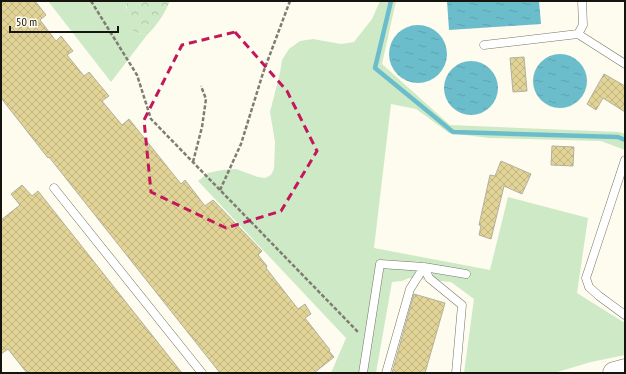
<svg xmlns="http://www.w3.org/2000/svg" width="626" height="374" viewBox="0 0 626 374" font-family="'PT Sans Narrow',sans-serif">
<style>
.green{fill:#cee9c6}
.forest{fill:url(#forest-crowns)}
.water{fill:url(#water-ripples)}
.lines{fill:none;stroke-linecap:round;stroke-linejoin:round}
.stream{stroke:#6cbdcb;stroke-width:4.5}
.building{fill:url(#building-cross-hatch);stroke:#b3b0a1}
.lane-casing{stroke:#787667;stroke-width:9}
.secondary-casing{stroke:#787667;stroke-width:23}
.path{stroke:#7e7c73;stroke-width:2.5;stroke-dasharray:4 2;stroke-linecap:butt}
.lane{stroke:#fff;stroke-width:8}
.secondary{stroke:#fff;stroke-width:22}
.marked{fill:none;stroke:#c2185b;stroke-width:3;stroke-dasharray:8 5;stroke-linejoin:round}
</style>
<defs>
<pattern id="forest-crowns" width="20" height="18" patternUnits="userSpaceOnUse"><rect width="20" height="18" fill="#cee9c6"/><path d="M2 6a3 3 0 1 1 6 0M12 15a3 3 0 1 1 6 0" fill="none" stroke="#b0c7a9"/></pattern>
<pattern id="water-ripples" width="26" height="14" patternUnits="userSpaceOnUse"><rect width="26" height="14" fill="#6cbdcb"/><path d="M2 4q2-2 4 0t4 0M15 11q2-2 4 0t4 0" fill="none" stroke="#5da2ad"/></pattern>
<pattern id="building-cross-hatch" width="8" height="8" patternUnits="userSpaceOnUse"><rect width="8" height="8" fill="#e1d496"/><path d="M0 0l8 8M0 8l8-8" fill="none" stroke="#c0b580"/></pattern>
</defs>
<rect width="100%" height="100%" fill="#fefcef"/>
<!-- green -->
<path class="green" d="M48,1H126V7L134,32L147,35L111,82Z
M380,1H396L382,64L450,125L619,132L625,134V150L601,141L489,138L449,133L416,109L391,104L374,248L490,270L508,197L588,218L577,293L625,323V355L591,362L554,373H464L474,299L451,282L409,278L402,281L392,282L376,373H331L346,338L198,181L208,173L222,170L236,169L258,177L265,178L271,175L274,169L275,142L270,112L280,73L282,60L289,49L300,41L313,39L341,44L354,42L372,19Z"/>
<!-- forest -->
<path class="forest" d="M126,1H170C164,15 157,25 147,35L134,32L128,21Z"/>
<!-- water -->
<path class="water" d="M447,1H539L541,24L449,30Z
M389 54a29 29 0 1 1 58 0a29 29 0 1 1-58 0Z
M533 81a27 27 0 1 1 54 0a27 27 0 1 1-54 0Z
M444 88a27 27 0 1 1 54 0a27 27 0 1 1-54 0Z"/>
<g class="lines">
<!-- stream -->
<path class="stream" d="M391,1L375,68L453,132L618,137L625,140"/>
</g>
<!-- building -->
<path class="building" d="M1,1H35L46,15L40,20L56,41L61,36L73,51L67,55L84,76L89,72L109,96L102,101L122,125L129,119L181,184L185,180L205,206L213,200L262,251L258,255L267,266L266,268L298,309L305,304L311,314L305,318L330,350L329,351L334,357L314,373H220L49,157L48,158L1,98Z
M524,57L527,91L513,92L510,58Z
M604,74L625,86V112L603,98L596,110L587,104Z
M552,146L574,147L573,166L551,165Z
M501,161L531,174L522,194L504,186L491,239L479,235L481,226L479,225L490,175L495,176Z
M22,185L32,196L38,191L182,373H27L8,349L1,354V220L20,205L11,194Z
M414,294L445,303L425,373H392Z"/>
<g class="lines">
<defs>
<path id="lane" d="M578,34L583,25L582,1
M484,45L578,34L625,64
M625,160L586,278L589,287L599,296L625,315
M54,188L202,373
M424,267L429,278L462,305L456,373
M363,373L380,264L424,267L466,274
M386,373L410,289L424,267"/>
<path id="secondary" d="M614,373L625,370"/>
</defs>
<!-- lane casing -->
<use href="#lane" class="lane-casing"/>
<!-- secondary casing -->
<use href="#secondary" class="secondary-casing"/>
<!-- path -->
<path class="path" d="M91,1L137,75L151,119L359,333
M193,162L202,127L206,99L201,86
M220,190L241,144L263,73L290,1"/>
<!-- lane -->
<use href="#lane" class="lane"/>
<!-- secondary -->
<use href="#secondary" class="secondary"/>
</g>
<!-- marked area -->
<path class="marked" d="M235,32L287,91L317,151L281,211L226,228L151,192L144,120L182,45Z"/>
<!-- border -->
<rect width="626" height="374" fill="none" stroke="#15140e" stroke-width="4"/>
<!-- scale -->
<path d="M10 26v6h108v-6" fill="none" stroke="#15140e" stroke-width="2"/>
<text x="16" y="26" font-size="12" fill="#15140e" stroke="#fefcef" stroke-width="3" paint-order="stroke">50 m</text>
</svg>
